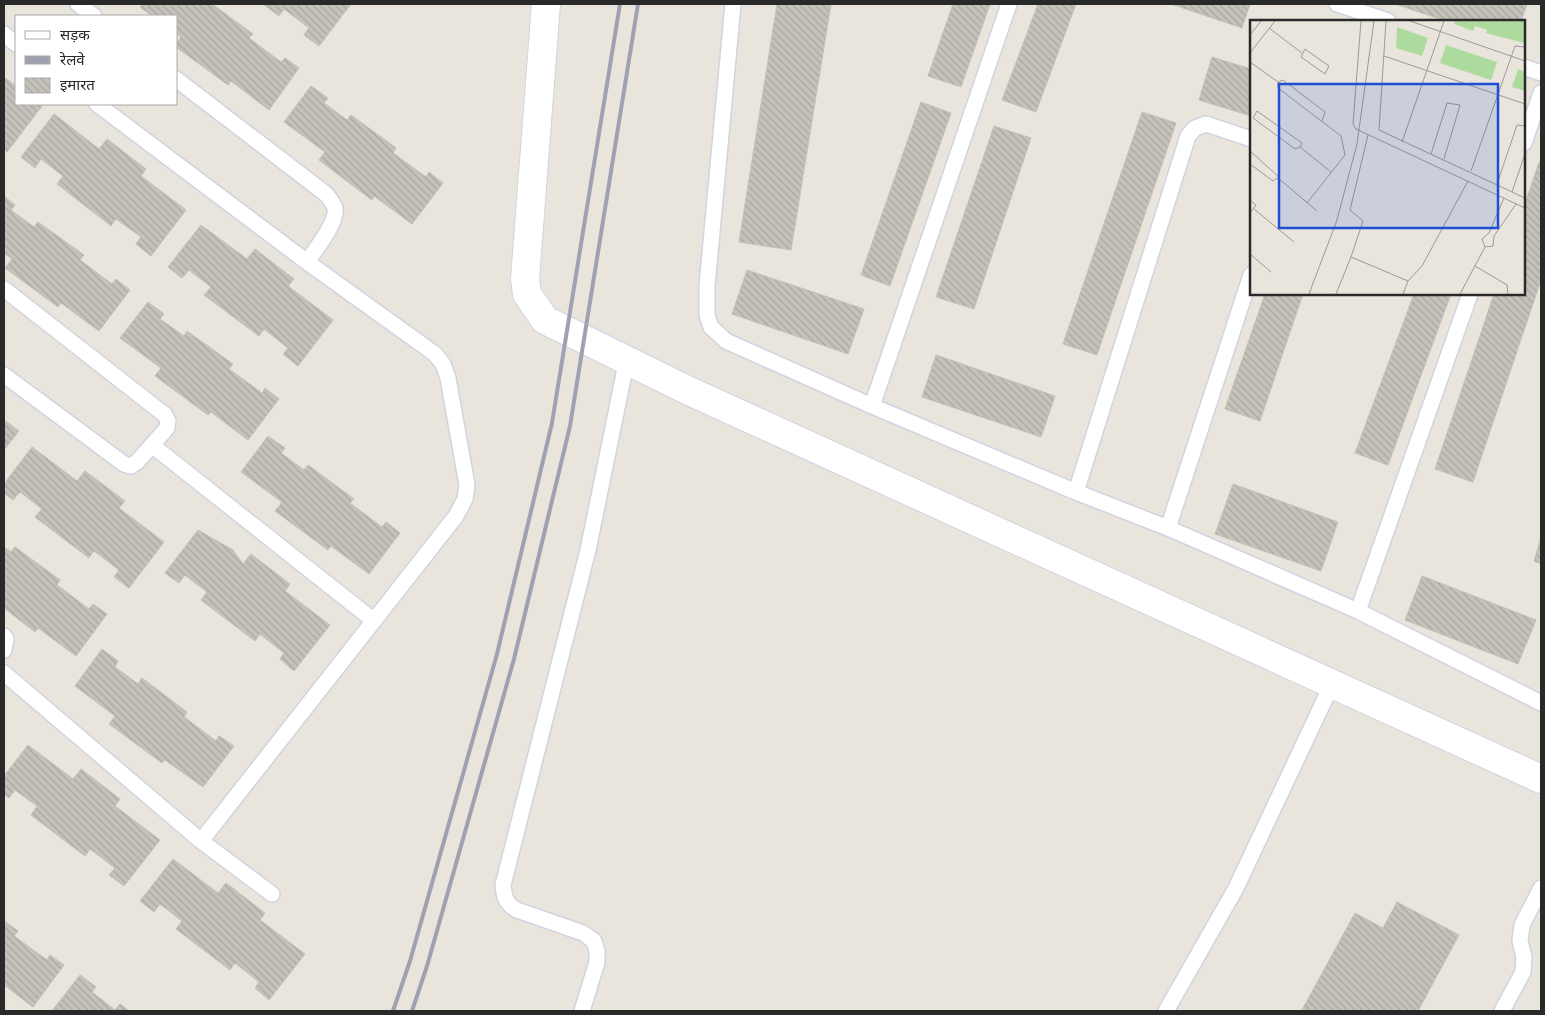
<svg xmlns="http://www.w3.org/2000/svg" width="1545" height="1015" viewBox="0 0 1545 1015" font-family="Lato,'Noto Sans Devanagari',sans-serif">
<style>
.building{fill:url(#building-back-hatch);stroke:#c4c0b6}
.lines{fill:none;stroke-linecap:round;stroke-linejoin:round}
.lane-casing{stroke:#d1d3e0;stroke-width:18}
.secondary-casing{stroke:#d1d3e0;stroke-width:30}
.lane{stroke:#fff;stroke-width:15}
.secondary{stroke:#fff;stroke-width:28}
.rail{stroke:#9fa0b1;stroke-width:4}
.inset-road{fill:none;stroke:#9c9a94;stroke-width:1}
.view{fill:#1d4ed8;fill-opacity:0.15;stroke:#1d4ed8;stroke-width:2.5}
.inset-edge{fill:none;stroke:#292929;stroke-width:2.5}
</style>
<defs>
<pattern id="building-back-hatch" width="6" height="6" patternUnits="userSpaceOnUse" patternTransform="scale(1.25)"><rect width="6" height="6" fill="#c5c1bb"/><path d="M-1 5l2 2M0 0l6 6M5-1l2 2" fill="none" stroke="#a9a6a1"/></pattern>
</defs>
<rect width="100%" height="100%" fill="#e9e5dc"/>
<!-- building -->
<path class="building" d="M143,4H201L204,6L205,4H212L253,34L249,38L281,62L285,58L299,68L269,110L231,81L228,85L176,47V44L181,37L176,34V16H152L140,7Z
M263,4H351L319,46L304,35L309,28L284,9L279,16Z
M777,4H831L791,250L739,242Z
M953,4H990L961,87L928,76Z
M1038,4H1076L1036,112L1002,100Z
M1171,4H1250L1242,28Z
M1395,4H1527L1521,21H1446Z
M1212,57L1251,69V116L1199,100Z
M4,77L16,86V104H40L42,106L7,152L4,149Z
M311,86L328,98L324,103L347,120L351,115L396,148L393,153L426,177L429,172L443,183L412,224L374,196L372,200L319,160L325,152L284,122Z
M921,102L951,113L890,286L861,275Z
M1142,112L1176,123L1097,355L1063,344Z
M54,114L99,149L107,139L146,169L141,176L186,210L151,256L136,244L141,237L116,219L111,226L57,184L63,176L41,159L35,168L21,157Z
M994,126L1031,138L974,309L936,297Z
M1539,162H1541V280L1473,482L1435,469L1494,294H1524V207Z
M4,196L15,205L11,210L34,227L38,222L84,255L80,260L112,284L116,279L130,290L99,331L61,303L58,307L5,268L12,259L4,253Z
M201,225L247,259L255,249L294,279L288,286L333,320L298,366L283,354L288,348L264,329L259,336L204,295L211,287L189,270L182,278L168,267Z
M747,270L864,309L848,354L732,314Z
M1265,294H1303L1260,421L1225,409Z
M1414,294H1451L1388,465L1355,453Z
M148,302L164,314L160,319L184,336L187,331L233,364L229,369L262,393L265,388L279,399L248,440L211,412L208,415L155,376L161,368L120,338Z
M936,355L1055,396L1041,437L922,397Z
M4,420L19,431L4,450Z
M268,436L285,448L281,453L304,470L308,465L354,499L350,503L382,527L386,522L400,533L369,574L331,546L328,550L275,511L282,502L241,472Z
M32,447L77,481L85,471L125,501L119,508L164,542L129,588L114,577L119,570L94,551L89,558L35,517L42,509L20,492L13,500L4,493V484Z
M1233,484L1338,522L1321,571L1215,534Z
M198,530L233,550L243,564L251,554L290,584L285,591L330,625L294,671L280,659L284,653L260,634L255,641L201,600L207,592L185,575L179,583L165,573Z
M1541,538V564L1534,561Z
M4,547L11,552L15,547L60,580L57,585L89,609L93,604L107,614L76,656L38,628L35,632L4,608Z
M1422,576L1536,620L1518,664L1405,620Z
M102,649L118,661L115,667L138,684L142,678L187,712L184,717L216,741L219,736L234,746L203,787L165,760L162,763L109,724L115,716L75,686Z
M28,745L73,779L81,769L120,799L115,806L160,840L124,886L109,875L115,868L90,849L85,856L31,815L37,806L15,790L9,798L4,794V776Z
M173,859L218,893L226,883L265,913L260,920L305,954L269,1000L255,988L259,982L235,963L230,970L176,929L182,921L160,904L154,912L140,901Z
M1397,902L1459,935L1418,1011L1302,1010L1355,913L1383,928Z
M4,921L18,931L14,936L47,960L50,955L64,965L33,1007L4,985Z
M80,975L96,987L92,992L115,1010L120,1004L129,1011H52Z"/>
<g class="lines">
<defs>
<path id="lane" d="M78,4L94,16
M733,4L707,286V315L711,327L726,341L872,406L1076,492L1168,528L1358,611L1541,703
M1337,4L1388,21
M4,34L16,44
M1524,67L1541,73
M176,79L326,194C329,198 333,202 335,208C338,222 315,250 307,262
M97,104L307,262L435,354L443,364L448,378L467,485L465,499L456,516L201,841
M1524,143L1541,93
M4,289L165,415L168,421L167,428L137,462L131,466L124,464L4,375
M872,406L1009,4
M153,446L373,620
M1076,492L1188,136L1195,128L1206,124L1251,139
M1168,528L1251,275
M1358,611L1470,294
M4,636L6,639L4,650
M4,673L201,841L272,894
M582,1011L597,962V951L594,941L583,933L517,910C506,904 504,897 503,885L588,550L627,359
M1166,1011L1236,888L1332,684
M1502,1011L1523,972L1524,957L1520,941L1522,925L1541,888"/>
<path id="secondary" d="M546,4L525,279L527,294L545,320L687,390L1541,779"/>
</defs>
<!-- lane casing -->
<use href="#lane" class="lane-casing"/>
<!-- secondary casing -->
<use href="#secondary" class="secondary-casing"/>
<!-- lane -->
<use href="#lane" class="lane"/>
<!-- secondary -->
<use href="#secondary" class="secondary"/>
<!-- rail -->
<path class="rail" d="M393,1011L410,961L497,654L552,423L620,4
M412,1011L427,966L514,659L570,426L638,4"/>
</g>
<!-- overview -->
<g transform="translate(1250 20)">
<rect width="275" height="275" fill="#e9e5dc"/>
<path d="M205,1H275V26L274,23L236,13L237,10L225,6L223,11L204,4ZM147,7L178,18L172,36L146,28ZM196,25L247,42L241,60L190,43ZM268,49L275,52V71L262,67Z" fill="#addb9d"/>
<path class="inset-road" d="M111,1L103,104L106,109L275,188M136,1L129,110L275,178M160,1L275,41M19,8L52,33M0,15L11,1M55,29L79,46L75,54L51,37ZM0,33L25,1M134,36L275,84M0,42L28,62V68L91,116L95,135L57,183M28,62L33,60L75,92L72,101M7,91L52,123L50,127L45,129L3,98ZM152,122L194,1M50,127L81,152M0,131L29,157L23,161L0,144M181,134L197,83L210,85L194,139M221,151L265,26L275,27M28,158L67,191M247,164L267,105L275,106M262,172L275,134M254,178L239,213L232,219L235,227L243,226L244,216L266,184M0,180L6,185L0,193M4,189L44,222M0,234L21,252M101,237L113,201L100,190L118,115M225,246L257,265L258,274M59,274L87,200L107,124L124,1M86,274L101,237L158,261M153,274L158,261L172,246L218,161M210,274L235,227"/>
<path class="view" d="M29,64H248V208H29Z"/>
<rect width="275" height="275" class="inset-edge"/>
</g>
<!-- border -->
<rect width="1545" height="1015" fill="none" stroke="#292929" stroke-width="10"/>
<!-- legend -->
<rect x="15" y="15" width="162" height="90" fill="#ffffff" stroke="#a9a9a9"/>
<rect x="25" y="31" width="25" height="8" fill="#ffffff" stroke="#a9a9a9"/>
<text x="60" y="40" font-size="15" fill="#292929">सड़क</text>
<rect x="25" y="56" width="25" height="8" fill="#9fa0b1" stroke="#a9a9a9"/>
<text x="60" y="65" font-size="15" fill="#292929">रेलवे</text>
<rect x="25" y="78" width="25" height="15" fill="url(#building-back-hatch)" stroke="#a9a9a9"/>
<text x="60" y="90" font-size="15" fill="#292929">इमारत</text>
</svg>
